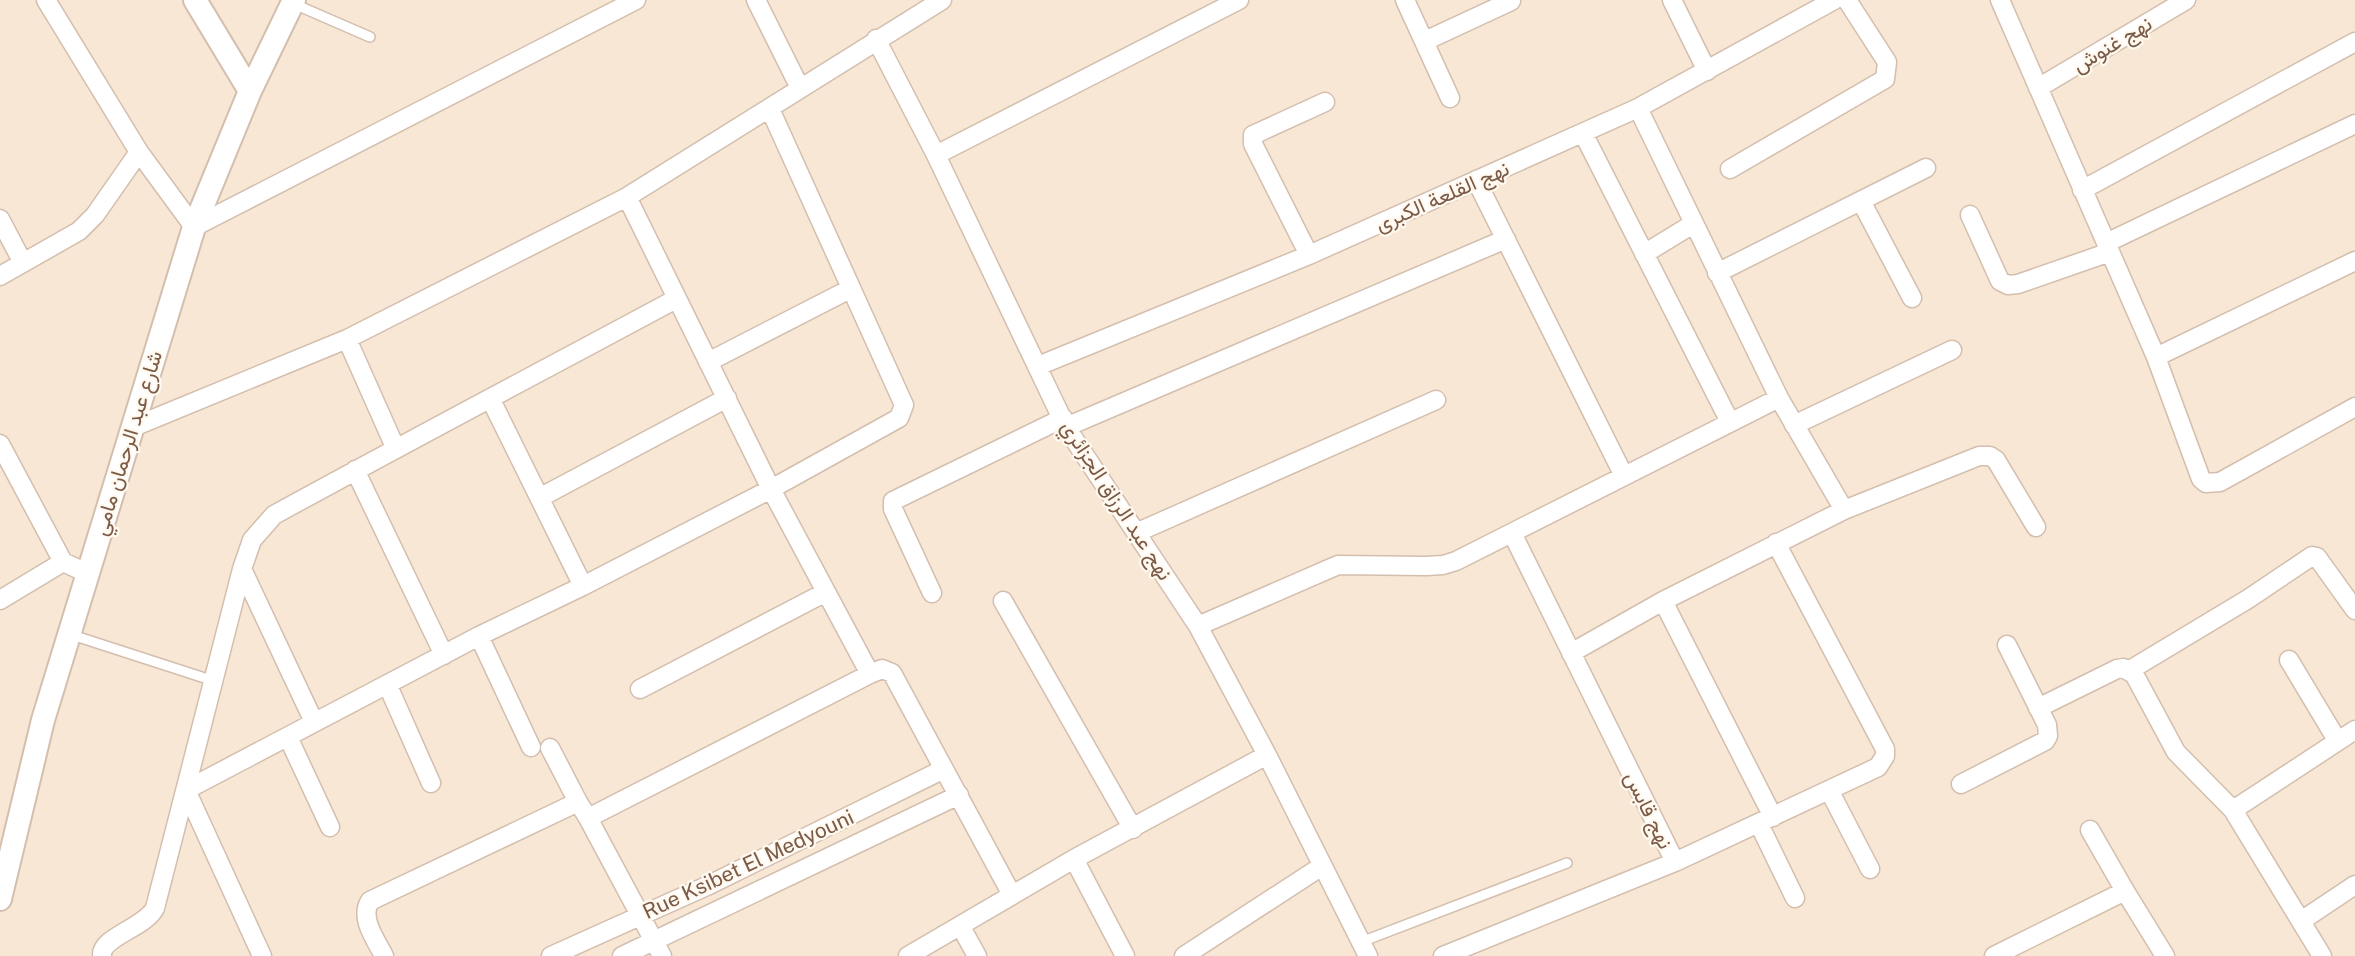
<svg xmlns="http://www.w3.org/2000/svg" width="2355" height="956" viewBox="0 0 2355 956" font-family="'Public Sans',Vazirmatn,sans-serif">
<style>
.residential{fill:#f7e7d4}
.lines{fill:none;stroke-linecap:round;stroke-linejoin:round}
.service-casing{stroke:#d4beae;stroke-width:12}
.minor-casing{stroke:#d4beae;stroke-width:21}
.tertiary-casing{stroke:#d4beae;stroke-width:26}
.service{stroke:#fff;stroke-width:9}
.minor{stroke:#fff;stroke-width:18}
.tertiary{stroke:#fff;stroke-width:22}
.labels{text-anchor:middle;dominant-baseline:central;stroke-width:4.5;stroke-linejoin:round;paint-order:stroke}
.street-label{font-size:21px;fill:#7b5a48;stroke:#fff9ef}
</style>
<rect width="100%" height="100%" fill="#fef5e7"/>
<!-- residential -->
<path class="residential" d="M0,0H2355V956H0Z"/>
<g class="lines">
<defs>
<path id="service" d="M292,3L370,37
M69,634L214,681
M1361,942L1567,863"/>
<path id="minor" d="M46,0L139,152L194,227L636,0
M756,0L800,88
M1405,0L1450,98
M1672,0L1707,71
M2000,0L2156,357L2201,479L2206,483L2220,482L2355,407
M876,39L936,155L1066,427L1198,626L1267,755L1368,956
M1425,41L1511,1
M2038,88L2186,0
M1638,108L1779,398L1844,510
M1583,133L1730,422
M936,155L1239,0
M1730,169L1885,79L1887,62L1847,0
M1476,180L1624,476
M2082,190L2355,42
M627,197L771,489L870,674L882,669L892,673L1012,895
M1861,201L1912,298
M1970,215L2000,281L2008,285L2018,284L2110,252
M0,219L23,263
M2106,243L2355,124
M1644,254L1693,224
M1309,255L1253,144V135L1325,102
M1717,273L1926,168
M0,276L79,231L95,215L139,152
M347,339L395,447
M2156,357L2355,261
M708,362L850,289
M1038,366L1309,255L1638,108L1834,0
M491,400L583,586
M1794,425L1952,350
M1066,427L1506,239
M131,428L347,339L627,197L942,0
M0,444L63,562L87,573
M355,470L444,655
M541,497L727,398
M1138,532L1436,400
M1512,533L1675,862
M242,569L314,722
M932,593L893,509V501L1063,418
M0,600L63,562
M1003,601L1133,829
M1663,601L1773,817
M1198,626L1338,565L1426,566L1443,565L1456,561L1779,398
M479,636L531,747
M1571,653L1663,601L1844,510L1979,456H1990L1996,460L2036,527
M2289,660L2337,740
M2130,670L2248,599L2312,556L2317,557L2355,610
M388,686L431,783
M640,689L826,592
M2038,708L2117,669L2123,668L2134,674L2176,752L2233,810L2322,956
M288,737L330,827
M550,748L578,802
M1961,784L2045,741L2048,736L2047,725L2007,645
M186,790L479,636L583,586L771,489L899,418L904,405L770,109
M186,790L262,956
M1829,790L1870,869
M2233,810L2355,730
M1759,824L1795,898
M2090,830L2125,891
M1074,859L1125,956
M2301,921L2355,885
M961,927L977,956
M102,956C100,937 145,928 155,908L242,569L252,540L274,515C407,442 542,371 676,299
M384,956C376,940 359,918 370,901L578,802L588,818
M551,956L709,885L944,769
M622,956L959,795
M662,956L588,818L870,674
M908,956L1074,859L1267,755
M1184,956L1322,866
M1443,956L1675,862L1878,767L1885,756V749L1776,543
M1994,956L2125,891L2165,956"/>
<path id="tertiary" d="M195,0L250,91
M0,899L43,720L194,227L250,91L294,0"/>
</defs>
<!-- service casing -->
<use href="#service" class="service-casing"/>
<!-- minor casing -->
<use href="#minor" class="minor-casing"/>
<!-- tertiary casing -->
<use href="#tertiary" class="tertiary-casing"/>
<!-- service -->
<use href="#service" class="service"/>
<!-- minor -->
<use href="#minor" class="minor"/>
<!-- tertiary -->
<use href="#tertiary" class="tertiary"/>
</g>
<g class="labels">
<!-- street labels -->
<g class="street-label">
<text transform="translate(2112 44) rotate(-31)">نهج غنوش</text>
<text transform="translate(1442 196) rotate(-24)">نهج القلعة الكبرى</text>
<text transform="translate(127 443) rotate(-73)">شارع عبد الرحمان مامي</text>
<text transform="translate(1117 500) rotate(57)">نهج عبد الرزاق الجزائري</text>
<text transform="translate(1649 810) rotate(64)">نهج قابس</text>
<text transform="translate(748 864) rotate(-25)">Rue Ksibet El Medyouni</text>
</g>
</g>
</svg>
